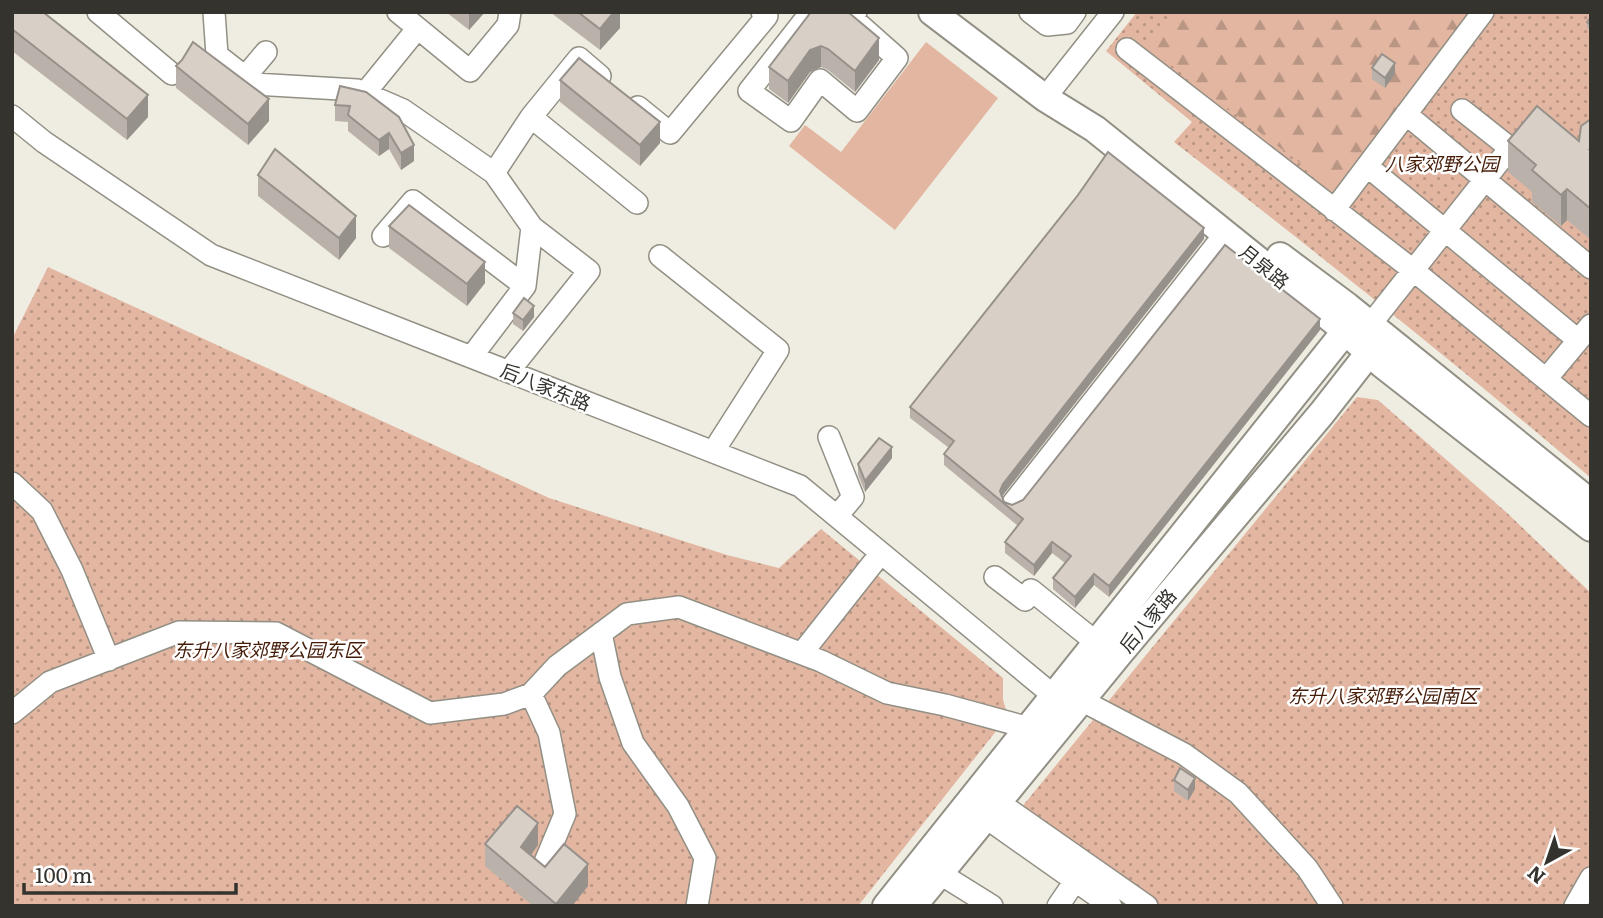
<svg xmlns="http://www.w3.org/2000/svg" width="1603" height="918" viewBox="0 0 1603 918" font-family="Literata,'Noto Sans SC',serif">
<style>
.green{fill:url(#green-dots)}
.forest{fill:url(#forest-firs)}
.pitch{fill:#e3b6a1}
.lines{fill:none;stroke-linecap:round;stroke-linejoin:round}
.minor-casing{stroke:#928f85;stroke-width:24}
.major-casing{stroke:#928f85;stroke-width:30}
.minor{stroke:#fff;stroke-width:21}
.major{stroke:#fff;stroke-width:26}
.wall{fill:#bab2aa}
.shaded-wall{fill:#97918b}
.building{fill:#d8cfc6;stroke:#97918b;stroke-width:2}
.labels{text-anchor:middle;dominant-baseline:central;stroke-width:5;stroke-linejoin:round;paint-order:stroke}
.park-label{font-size:19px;font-style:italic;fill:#441c08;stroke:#fff}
.street-label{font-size:19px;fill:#34332e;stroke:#fff}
</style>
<defs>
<pattern id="green-dots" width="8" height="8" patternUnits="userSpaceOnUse" patternTransform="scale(1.75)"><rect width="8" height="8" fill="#e3b6a1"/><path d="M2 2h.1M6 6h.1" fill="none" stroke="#b99584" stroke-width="1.8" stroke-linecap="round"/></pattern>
<pattern id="forest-firs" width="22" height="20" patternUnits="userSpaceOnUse" patternTransform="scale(1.75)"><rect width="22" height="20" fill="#e3b6a1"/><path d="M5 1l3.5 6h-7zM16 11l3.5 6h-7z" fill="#b99584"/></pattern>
</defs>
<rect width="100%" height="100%" fill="#efede1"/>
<!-- green -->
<path class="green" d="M1137,12H1591V478C1454,362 1315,251 1174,142L1192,122L1106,51Z
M48,267L549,498L727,555L779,568L821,529L1003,678V700L1008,716L858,906H12V339Z
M1357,397L1378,400L1506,512L1591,593V906H1131L1021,808Z"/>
<!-- forest -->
<path class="forest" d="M1172,12L1470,13L1337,191L1146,46Z"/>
<!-- pitch -->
<path class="pitch" d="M926,42L998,98L895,230L789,146L805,125L841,152Z"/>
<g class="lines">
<defs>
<path id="minor" d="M98,12L172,74
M214,12L217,55L254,84L357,90L403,110L494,173
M398,12L470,71L508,25L510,12
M811,12L749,91L791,121L820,80L857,111L897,58L852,18L856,12
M1030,12L1047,25L1067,23L1075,12
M1127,49L1413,270L1591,416
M245,77L266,52
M1052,89L1113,12
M365,93L417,29
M638,107L670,133L767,16L762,12
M1406,114L1591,268
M12,116L44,142L211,255L800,486L1054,696
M531,117L637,203
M1367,166L1578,340
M1334,210L1483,12
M383,236L413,201L525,286L472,356
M660,256L778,350L713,452
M525,286L532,227L494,173L531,117L579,58L600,76
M1370,325L1510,148L1462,110
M509,371L589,271L532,227
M1546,379L1591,325
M829,437L853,497L837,516
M12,483L42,511L72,570L109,660
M1013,503L1217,244
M995,577L1025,600L1031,590L1097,643
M601,633L610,677L633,743L678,806L705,858L697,906
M802,653L881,553
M531,694L549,733L565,814L545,862
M1081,700L1184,754L1238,793L1307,868L1332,906
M12,713L50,682L179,632L276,633L430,713L504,704L531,694L557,666L627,614L679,607L821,661L887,693L945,705L1029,728
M998,802L1147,906
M985,817L1111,906
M939,873L992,906
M1058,906L1075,881
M1575,906L1591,878"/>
<path id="major" d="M932,12L1045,98L1095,129L1335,322L1383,365L1591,528
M1280,256L1347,306L1591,503
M886,906L1355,319
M913,906L1119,654L1322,413L1379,340"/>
</defs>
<!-- minor casing -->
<use href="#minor" class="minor-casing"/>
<!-- major casing -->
<use href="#major" class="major-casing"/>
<!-- minor -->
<use href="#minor" class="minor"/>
<!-- major -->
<use href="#major" class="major"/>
</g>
<!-- wall -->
<path class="wall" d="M12,12L148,117L127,140L12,51Z
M446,12H485L469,30Z
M550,12H620V28L600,50Z
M811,12L879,60L855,92L828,70L821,67L810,72L788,103L769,89V67Z
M1591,17V31L1587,28V22Z
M176,66L269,121L248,145L176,88Z
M1372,68L1395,74L1385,88L1372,79Z
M560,80L660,143L640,166L560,102Z
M366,92L414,161L401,170L389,149L379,156L348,131V122L335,121V105Z
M1591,119V240L1567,220L1561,226L1532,202V192L1508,172V141H1579Z
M258,175L356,238L339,260L258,196Z
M389,226L485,283L467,306L389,248Z
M1204,239L1003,495L1004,502L1012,505L1023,500L1320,330L1109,597L1094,585L1075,608L1053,589V578L1065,563L1052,553L1034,576L1005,553V542L1018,526L944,465V454L949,448L910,418V407Z
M513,313L534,317L523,331L513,324Z
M892,458L865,492L858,475V464Z
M1174,780L1195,789L1188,801L1174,791Z
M485,844L538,845L530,855L545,867L588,886L572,906H533L485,866Z"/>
<!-- shaded-wall -->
<path class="shaded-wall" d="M469,12H485L469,30Z
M614,12H620V28L600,50V29Z
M879,38V60L855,92V71Z
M821,46V67L810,72L788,103V81L810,50Z
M1395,63V74L1385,88V78Z
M148,95V117L127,140V119Z
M269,99V121L248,145V124Z
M660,122V143L640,166V145Z
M389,133V149L379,156V140Z
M414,145V161L401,170V153Z
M1567,189V220L1561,226V195Z
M356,216V238L339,260V238Z
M1204,228V239L1003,495L1000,502V491L1003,484Z
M485,262V283L467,306V284Z
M534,306V317L523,331V320Z
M1320,319V330L1109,597V586Z
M892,447V458L865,492V481Z
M1052,542V553L1034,576V565Z
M1094,574V585L1075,608V597Z
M1195,778V789L1188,801V790Z
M538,823V845L521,869V847Z
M588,864V886L572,906H556V904Z"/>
<!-- building -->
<path class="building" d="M12,12H43L148,95L127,119L12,29Z
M578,12H614L600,29Z
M811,12H848L879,38L855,71L828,49L821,46L810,50L788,81L769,67Z
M1591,17V25L1587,22Z
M193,42L269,99L248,124L176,66L182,60Z
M1382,54L1395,63L1385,78L1372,68Z
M579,58L660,122L640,145L560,80Z
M340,86L366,92L399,117L414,145L401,153L389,133L379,140L348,115L350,106L335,105Z
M1537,106L1579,141L1581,126L1591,119V150H1590L1591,151V209L1567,189L1561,195L1532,170L1536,165L1508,141Z
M275,149L356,216L339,238L258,175Z
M1108,152L1204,228L1003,484L1000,491L1004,502L1012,505L1023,500L1225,245L1320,319L1109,586L1094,574L1075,597L1053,578L1071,556L1052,542L1034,565L1005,542L1023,519L944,454L954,441L910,407L1078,195Z
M409,205L485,262L467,284L389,226Z
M524,298L534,306L523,320L513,313Z
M879,438L892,447L865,481L858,464Z
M1180,768L1195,778L1188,790L1174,780Z
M517,806L538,823L521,847L545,867L564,844L588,864L556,904L485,844Z"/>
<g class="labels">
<!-- park labels -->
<g class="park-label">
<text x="1442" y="163">八家郊野公园</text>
<text x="268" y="649">东升八家郊野公园东区</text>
<text x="1383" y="695">东升八家郊野公园南区</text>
</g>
<!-- street labels -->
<g class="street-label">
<text transform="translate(1265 266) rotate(39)">月泉路</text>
<text transform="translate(546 386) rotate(22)">后八家东路</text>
<text transform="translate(1147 620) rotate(-50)">后八家路</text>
</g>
</g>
<!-- border -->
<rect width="1603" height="918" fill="none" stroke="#34332e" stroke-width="28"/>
<!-- north arrow -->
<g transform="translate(1547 862) rotate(220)" stroke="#ffffff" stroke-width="5" paint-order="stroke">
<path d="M0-5L12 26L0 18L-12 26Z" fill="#34332e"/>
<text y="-10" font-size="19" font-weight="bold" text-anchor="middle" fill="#34332e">N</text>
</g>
<!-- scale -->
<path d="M24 883v10h212v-10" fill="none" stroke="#34332e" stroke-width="3.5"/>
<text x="35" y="883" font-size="21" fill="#34332e" stroke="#ffffff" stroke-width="5" paint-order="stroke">100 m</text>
</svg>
